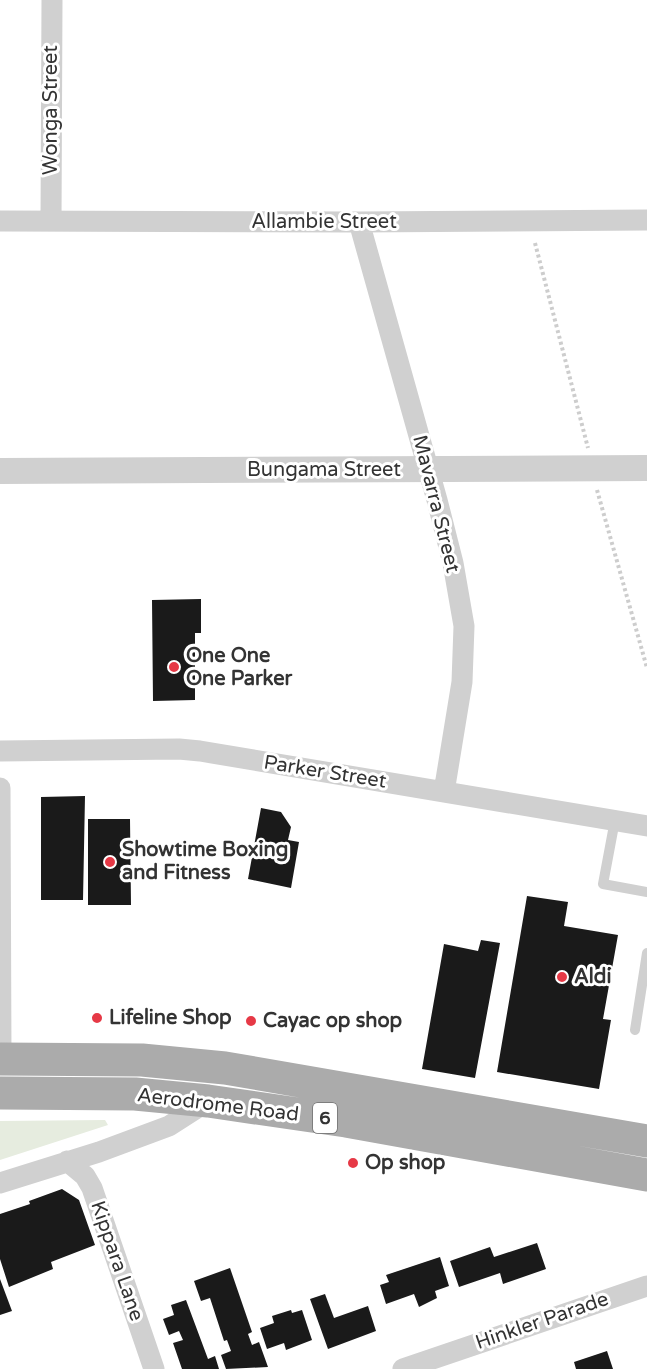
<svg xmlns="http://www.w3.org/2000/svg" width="647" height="1369" viewBox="0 0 647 1369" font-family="'Varela Round',sans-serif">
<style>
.green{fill:#e6ecdf}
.building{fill:#1a1a1a}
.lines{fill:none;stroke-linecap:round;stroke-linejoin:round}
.path{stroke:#cdcdcd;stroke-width:4;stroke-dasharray:3 3;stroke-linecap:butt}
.service{stroke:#d0d0d0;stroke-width:10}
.minor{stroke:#d0d0d0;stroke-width:21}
.tertiary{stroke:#d0d0d0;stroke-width:26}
.primary{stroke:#ababab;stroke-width:33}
.poi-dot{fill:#e63946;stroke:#fff;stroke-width:2}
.labels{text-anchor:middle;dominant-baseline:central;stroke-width:6;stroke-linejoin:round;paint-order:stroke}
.shield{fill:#fff;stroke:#707070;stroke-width:1.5}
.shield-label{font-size:18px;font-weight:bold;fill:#333}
.street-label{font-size:20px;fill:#333;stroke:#fff}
.poi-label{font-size:20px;font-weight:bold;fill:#333;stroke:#fff;text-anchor:start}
</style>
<rect width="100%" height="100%" fill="#fff"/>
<!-- green -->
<path class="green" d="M105,1120L108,1125L0,1160V1121Z"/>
<!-- building -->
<path class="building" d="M201,599V633H195V700L153,701L152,600Z
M85,796L83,900H41V797Z
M261,808L281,812L291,827L288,840L299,842L291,888L248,879Z
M88,819H130L131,905H88Z
M527,896L568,902L564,926L618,935L603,1019L611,1020L599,1089L497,1072Z
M481,940L500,943L475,1078L422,1069L444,944L478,951Z
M62,1189L79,1200L95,1245L51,1262L53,1269L9,1287L0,1259V1214L30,1204L29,1201Z
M537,1243L546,1269L503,1284L500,1273L459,1287L450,1261L490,1247L494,1257Z
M440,1257L449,1286L435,1291L437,1298L419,1307L414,1294L386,1304L380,1285L389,1282L386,1275Z
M230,1268L252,1332L248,1334L252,1345L259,1342L268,1367L226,1369L221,1355L231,1351L227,1340L224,1341L210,1298L201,1301L194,1281Z
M0,1279L12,1311L0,1315Z
M325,1294L334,1318L368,1306L376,1331L328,1349L310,1299Z
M186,1300L208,1359L215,1356L219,1369H182L173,1343L183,1340L179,1331L169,1335L163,1319L174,1315L171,1305Z
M291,1310L292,1313L302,1310L312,1340L286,1350L284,1343L267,1349L260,1328L274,1323L272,1316Z
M607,1351L613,1369H576L574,1362Z"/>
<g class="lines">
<!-- path -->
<path class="path" d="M535,243L588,448
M597,490L647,668"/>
<!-- service -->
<path class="service" d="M615,820L603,884L647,892
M635,1030L647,953"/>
<!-- minor -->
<path class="minor" d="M0,221L359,222L647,220
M51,221L52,0
M359,222L437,500L453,563L464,626L462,682L444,792
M0,751L179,749L200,751L647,826
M0,788L1,1059
M67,1161L85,1176L92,1188L154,1369
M0,1183L99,1152L169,1126L208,1101
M403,1369L647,1286"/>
<!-- tertiary -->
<path class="tertiary" d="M0,471L647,468"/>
<!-- primary -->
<path class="primary" d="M0,1059L142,1060L225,1068L647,1141
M0,1093L135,1094L208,1101L346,1121L647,1175"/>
</g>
<!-- markers -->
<g class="poi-dot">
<circle cx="174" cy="667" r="6"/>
<circle cx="110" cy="862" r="6"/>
<circle cx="562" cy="977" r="6"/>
<circle cx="97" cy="1018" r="6"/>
<circle cx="251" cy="1021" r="6"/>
<circle cx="353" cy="1163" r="6"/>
</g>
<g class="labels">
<!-- shield labels -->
<rect class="shield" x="313" y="1103" width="24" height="30" rx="4.5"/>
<g class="shield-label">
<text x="325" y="1118">6</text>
</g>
<!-- street labels -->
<g class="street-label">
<text transform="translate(51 110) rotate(-90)">Wonga Street</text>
<text x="324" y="222">Allambie Street</text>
<text x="324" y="470">Bungama Street</text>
<text transform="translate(436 504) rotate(76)">Mavarra Street</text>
<text transform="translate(325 772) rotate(9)">Parker Street</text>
<text transform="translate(218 1105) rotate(7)">Aerodrome Road</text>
<text transform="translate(117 1261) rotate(71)">Kippara Lane</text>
<text transform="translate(542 1321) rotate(-19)">Hinkler Parade</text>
</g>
<!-- poi labels -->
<g class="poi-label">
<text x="186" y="656">One One<tspan x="186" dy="23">One Parker</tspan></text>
<text x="122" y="850">Showtime Boxing<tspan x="122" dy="23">and Fitness</tspan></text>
<text x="574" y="977">Aldi</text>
<text x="109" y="1018">Lifeline Shop</text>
<text x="263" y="1021">Cayac op shop</text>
<text x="365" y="1163">Op shop</text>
</g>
</g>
</svg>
